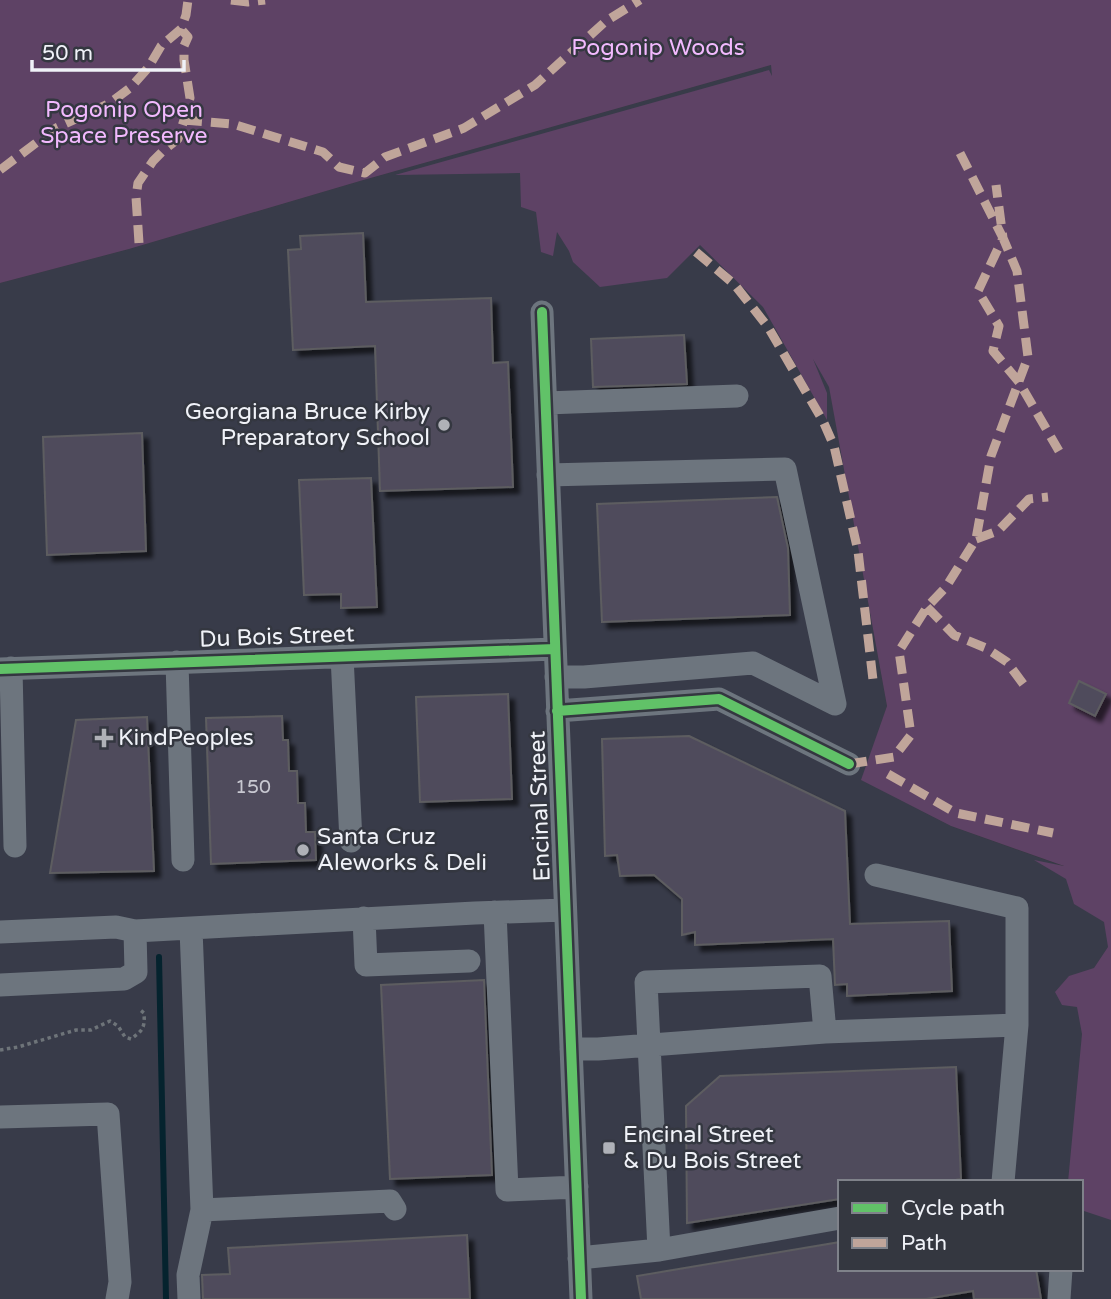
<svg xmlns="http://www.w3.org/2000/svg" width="1111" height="1299" viewBox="0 0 1111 1299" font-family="'Varela Round',sans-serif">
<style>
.built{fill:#383b49;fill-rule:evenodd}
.green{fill:#5e4265}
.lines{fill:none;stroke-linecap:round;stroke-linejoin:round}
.stream{stroke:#05232e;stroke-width:6}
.building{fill:#504c5c;stroke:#5d5d60;stroke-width:2;filter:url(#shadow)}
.path{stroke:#6e7479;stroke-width:3.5;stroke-dasharray:3.5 3.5;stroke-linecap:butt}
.minor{stroke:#6d757e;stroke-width:23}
.quiet{stroke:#c0a59a;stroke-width:9;stroke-dasharray:18 9;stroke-linecap:butt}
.cycleway-casing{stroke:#343740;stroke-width:15}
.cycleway{stroke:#61c268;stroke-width:10}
.poi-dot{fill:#afb1b7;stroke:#343740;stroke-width:2.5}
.labels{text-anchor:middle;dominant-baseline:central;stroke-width:5;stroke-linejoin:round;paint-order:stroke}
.number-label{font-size:19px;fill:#c8c8d1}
.park-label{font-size:23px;fill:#f2b9fe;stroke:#343740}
.poi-label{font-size:23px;fill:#f0f2f8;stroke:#343740;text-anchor:start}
.street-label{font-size:23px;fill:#f0f2f8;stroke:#343740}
</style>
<defs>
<filter id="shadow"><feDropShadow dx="6" dy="6" stdDeviation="2" flood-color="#0009"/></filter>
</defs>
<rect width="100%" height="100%" fill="#37383d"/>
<!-- built -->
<path class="built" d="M771,65L887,706L862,780L951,826L1074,870L1111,878V1299H0V283L129,249L360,181ZM840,1182H1081V1269H840Z"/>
<!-- green -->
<path class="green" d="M0,0H1111V1220L1081,1210V1182H1068L1082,1034L1077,1007L1062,1005L1055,992L1069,976L1094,968L1108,947L1104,922L1074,904L1066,879L1034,860L1064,866L951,826L861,780L887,706L829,387L813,359L827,393V420L763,307L700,245L667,278L600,287L573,262L569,251L557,232L553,256L541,252L536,212L521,207L520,173L395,175L769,70L772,76L771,65L360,181L129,249L0,283Z"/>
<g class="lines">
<!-- stream -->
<path class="stream" d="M159,957L166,1299"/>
</g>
<!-- building -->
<path class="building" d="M363,233L366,302L491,298L493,363L508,362L513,487L380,491L375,346L293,350L288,250L301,249L300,236Z
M684,335L687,384L593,387L591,339Z
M142,433L146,551L47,555L43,437Z
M371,478L377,607L341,608V594L304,595L299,480Z
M777,497L788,548L790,615L602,622L597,504Z
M1079,681L1106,694L1095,716L1069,703Z
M508,694L512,799L420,802L416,697Z
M282,716L283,740H288L289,771H297L298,803H305L306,832H315L316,860L211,864L206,718Z
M147,717L154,871L50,873L76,720Z
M689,736L845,811L850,924L949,921L952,991L847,996V984L835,985L833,939L695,945V932L682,935V899L654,875L620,876L617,855L605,856L602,739Z
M484,980L492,1175L390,1179L381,985Z
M956,1067L961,1179L945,1182H840V1199L687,1223L686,1106L720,1076Z
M467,1235L470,1299H203L202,1275L230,1274L228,1248Z
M840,1242V1269H1036L1041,1299H974L973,1291L926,1299H641L637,1276Z"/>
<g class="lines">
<!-- path -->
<path class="path" d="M0,1050L18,1047L76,1030H91L110,1021L118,1026L125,1037L131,1039C143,1030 145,1028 144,1013L139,1009"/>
<!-- minor -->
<path class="minor" d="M542,312L581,1299
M546,403L737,396
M548,475L785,469L835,704L753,663L584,677H556
M342,656L351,841
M177,662L183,860
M11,668L15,846
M0,669L555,649
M557,711L719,699L849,764
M495,912L507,1190L577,1187
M364,918L366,965L469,961
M135,931L475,913L565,910
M0,932L116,927L135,931L136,972L124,979L0,985
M825,1032L1017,1025V908L876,875
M571,1049H598L825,1032L820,976L646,982L659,1250L840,1218
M0,1117L108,1114L120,1282L117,1299
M1003,1182L1017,1025
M202,1210L390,1201L395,1209
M579,1258L659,1250
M189,1299L188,1275L202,1210L191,929
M1059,1299L1061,1269"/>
<!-- quiet -->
<path class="quiet" d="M231,0L248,2L265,0
M184,120L233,124L323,152L339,167L365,173L385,157L464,128L535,85L606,21L640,0
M960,153L1003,238L978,291L999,326L993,351L1019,382L1059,451
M0,170L56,128L110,103L130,88L148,68L161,46L181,29L186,15L188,0
M139,243L136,197L138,183L153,161L164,150L178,139L184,120L185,110L190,98L184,60V46L188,37L181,29
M696,252L734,284L768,327L823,421L834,446L858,551L873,680
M976,539L998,531L1029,499L1048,497
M927,607L954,635L986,648L1007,662L1024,685
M849,764L894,757L911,735L899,651L927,607L946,587L976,539L991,456L1028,357L1017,271L1003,238L996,185
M888,774L956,813L1053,833"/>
<defs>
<path id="cycleway" d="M542,312L581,1299
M0,669L555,649
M557,711L719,699L849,764"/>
</defs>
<!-- cycleway casing -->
<use href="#cycleway" class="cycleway-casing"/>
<!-- cycleway -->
<use href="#cycleway" class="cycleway"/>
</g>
<!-- markers -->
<g class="poi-dot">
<circle cx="444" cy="425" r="7"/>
<path d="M100.5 727.5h7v7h7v7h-7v7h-7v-7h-7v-7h7z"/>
<circle cx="303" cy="850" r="7"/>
<rect x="602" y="1141" width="14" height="14" rx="3.5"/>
</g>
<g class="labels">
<!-- number labels -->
<g class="number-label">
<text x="253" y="787">150</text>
</g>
<!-- park labels -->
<g class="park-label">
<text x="658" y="48">Pogonip Woods</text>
<text x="124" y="110">Pogonip Open<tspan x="124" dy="26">Space Preserve</tspan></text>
</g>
<!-- poi labels -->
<g class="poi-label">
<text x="430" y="412" text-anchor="end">Georgiana Bruce Kirby<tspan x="430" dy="26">Preparatory School</tspan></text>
<text x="118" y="738">KindPeoples</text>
<text x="317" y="837">Santa Cruz<tspan x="317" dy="26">Aleworks &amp; Deli</tspan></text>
<text x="623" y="1135">Encinal Street<tspan x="623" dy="26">&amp; Du Bois Street</tspan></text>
</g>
<!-- street labels -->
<g class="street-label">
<text transform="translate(277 637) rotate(-2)">Du Bois Street</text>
<text transform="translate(540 806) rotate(-92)">Encinal Street</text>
</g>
</g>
<!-- legend -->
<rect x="838" y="1180" width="245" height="91" fill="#343740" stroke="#7f828a" stroke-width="2"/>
<rect x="852" y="1203" width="35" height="10" fill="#61c268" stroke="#7f828a" stroke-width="2"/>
<text x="901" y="1215" font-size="21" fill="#f0f2f8">Cycle path</text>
<rect x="852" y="1238" width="35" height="10" fill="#c0a59a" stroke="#7f828a" stroke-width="2"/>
<text x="901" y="1250" font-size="21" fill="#f0f2f8">Path</text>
<!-- scale -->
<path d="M32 60v10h152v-10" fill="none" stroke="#f0f2f8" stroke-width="3.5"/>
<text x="42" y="60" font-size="21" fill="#f0f2f8" stroke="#343740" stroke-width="5" paint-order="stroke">50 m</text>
</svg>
